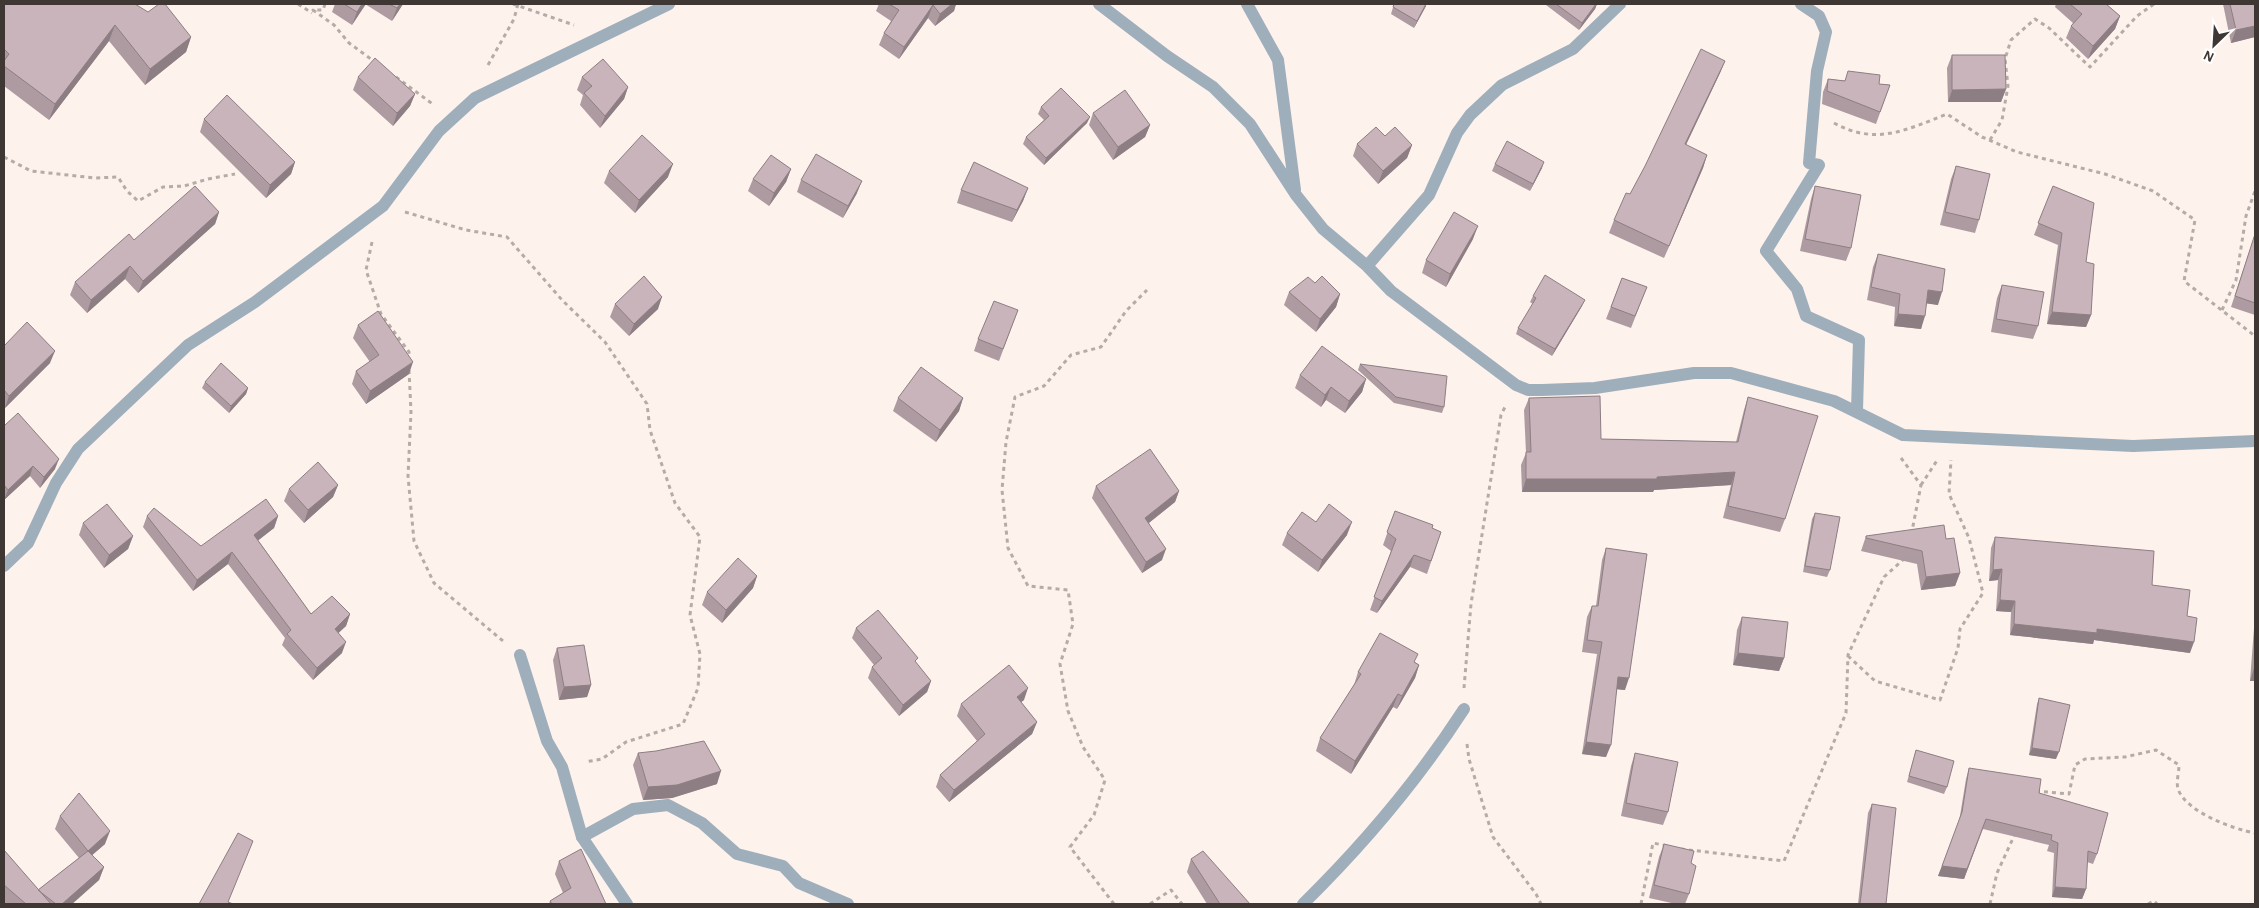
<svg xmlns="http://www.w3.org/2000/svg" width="2259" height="908" viewBox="0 0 2259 908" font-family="'Alegreya Sans',sans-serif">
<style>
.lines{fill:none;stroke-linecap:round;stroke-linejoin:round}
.path{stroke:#b6aca7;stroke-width:3;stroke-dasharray:4 4;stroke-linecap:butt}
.service{stroke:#9faebb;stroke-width:12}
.minor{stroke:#9faebb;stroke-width:12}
.wall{fill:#ad9ba1}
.shaded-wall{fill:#8d7e83}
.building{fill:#c9b4bb;stroke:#8d7e83}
</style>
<rect width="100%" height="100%" fill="#fef2ed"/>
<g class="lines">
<!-- path -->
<path class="path" d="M298,4L312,13
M325,4L323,10H313L334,25L349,43L375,62
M513,4L574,25
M488,65L514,19L518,4
M396,77L434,105
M1834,123C1876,146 1906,130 1947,114L1982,137L2017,152L2105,174L2153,191L2195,220L2184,281L2255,336
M1990,140L2002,120L2008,86L2005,59L2011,40L2035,19L2049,28L2090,67L2137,16L2154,4
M4,157L31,171L95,178L118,177L127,191L138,201L163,187L184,186L208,179L235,174
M405,212L466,230L507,237L562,300L605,342L647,404L650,430L675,503L700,537L690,615L700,654L698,688L683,724L626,742L602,759L585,762
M372,242L366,270L381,314L409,352V358
M2222,310L2236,280L2246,216L2255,191
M409,370L411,412L408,476L414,541L434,583L503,641
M1901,458L1921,485L1912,531
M1921,485L1938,459
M1848,656L1875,681L1940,700L1958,648L1960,629L1983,593L1969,538L1949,494L1951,460
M1464,688L1471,604L1501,415L1506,405
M1467,744L1469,759L1493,837L1536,894L1541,904
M2036,791L2069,794L2075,765L2085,759L2125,757L2156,750L2179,765C2179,772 2176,782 2178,789C2186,812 2233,829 2255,833
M1681,849L1784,861L1846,713L1848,655L1884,577L1905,558
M1114,904L1070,847L1094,815L1105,780L1083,747L1068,711L1060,664L1073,624L1068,590L1028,586L1008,548L1002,490L1006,442L1015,397L1044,386L1071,355L1101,347L1126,311L1147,290
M1150,904L1171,890L1182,904
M1641,904L1653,843L1668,846
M1990,904L1997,873L2015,834
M2148,904L2154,901L2157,904"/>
<!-- service -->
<path class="service" d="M582,837L633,809L668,805L702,823L737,854L783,866L799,883L848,904
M1303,904C1363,845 1418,780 1464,709"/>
<!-- minor -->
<path class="minor" d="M1099,4L1167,56L1213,87L1250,124L1296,195L1323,229L1367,266L1391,291L1516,385L1528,390H1542L1595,388L1694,373H1731L1834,401L1903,435L2133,446L2255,441
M1247,4L1278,60L1295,190
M1801,4L1819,16L1826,32L1817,71L1809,163L1819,165L1766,251L1797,289L1806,316L1859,340L1857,410
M1367,266L1429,195L1457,133L1470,115L1502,85L1573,49L1620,4
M4,566L28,543L56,483L78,449L188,345L255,302L383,206L439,131L475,98L669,4
M520,655L547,741L562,767L582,837L627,904"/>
</g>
<!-- wall -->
<path class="wall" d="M4,4L148,12L191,37L186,52L145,85L109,41L49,120L4,86Z
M335,4H403L392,21L365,4L352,25L332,12Z
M879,4H956L954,11L935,26L928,18L899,59L879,45L884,33L891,21L876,11Z
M1394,4L1426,6L1414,28L1391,14Z
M1546,4H1597L1595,9L1579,30L1546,5Z
M2056,4H2106L2120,16L2115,29L2088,59L2066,38L2071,26L2073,23L2055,7Z
M2223,4H2255V37L2231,43Z
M1952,55L2006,89L2001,102H1948L1947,68Z
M1725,61L1720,73L1686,145L1707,155L1703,168L1664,258L1609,233L1614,220L1630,194Z
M358,77L415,94L410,106L393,126L353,90Z
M582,77L628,87L624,99L600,128L580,105L583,95L577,90Z
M1828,79L1890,85L1876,124L1822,104L1823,92Z
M1041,107L1087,123L1044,165L1023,144L1026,137L1044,120L1038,114Z
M1093,113L1150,125L1145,137L1113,160L1089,125Z
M204,119L295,162L291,174L266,198L200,132Z
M1385,136L1412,145L1407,158L1378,184L1353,156L1357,144Z
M1495,164L1542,168L1530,191L1492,171Z
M1956,166L1979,220L1975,233L1940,225L1951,179Z
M791,169L786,182L769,206L748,191L753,179Z
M609,171L668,177L635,213L604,183Z
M801,180L857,193L843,218L797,192Z
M1815,186L1851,248L1846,261L1800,251L1811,199Z
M2053,186L2086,262L2091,315L2086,327L2047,324L2058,245L2034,235Z
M1028,188L1023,201L1012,222L957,203L961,190Z
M219,212L215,224L138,293L125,279L87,313L70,295L75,282L134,240Z
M2255,234V315L2231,307Z
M1473,239L1446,287L1422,273L1426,260Z
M1878,254L1938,305L1927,303L1921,329L1894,326L1895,307L1867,300L1873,267Z
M1622,278L1647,287L1631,328L1606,319Z
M1315,283L1340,294L1336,307L1316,332L1284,305L1289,292Z
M2002,285L2038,326L2033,339L1991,332L1997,298Z
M1533,296L1582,306L1552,356L1516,334L1518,328L1533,304L1530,302Z
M615,304L658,309L629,336L610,317Z
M1018,310L999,361L974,351L978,339Z
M358,325L409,374L366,404L352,384L356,371L370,362L353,338Z
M4,346L50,363L5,408L4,407Z
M1360,364L1444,407L1442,413L1394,403L1358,370Z
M1300,375L1366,379L1362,392L1345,413L1326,400L1321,407L1295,388Z
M205,382L248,388L246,394L229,413L202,388Z
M1748,397L1785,519L1780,532L1723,518L1731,485L1654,490L1653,492H1522L1521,465L1526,453L1524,410L1529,398L1601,439L1736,442L1744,410Z
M898,398H963L959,411L936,442L893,411Z
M4,426L55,469L40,488L30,476L4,500Z
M338,485L333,497L304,523L284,501L289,489Z
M1096,486L1179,491L1175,502L1149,523L1162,560L1142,573L1092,498Z
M1395,511L1441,532L1427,574L1410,567L1377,613L1370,610L1391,551L1383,545Z
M1815,513L1830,570L1827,577L1803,572L1812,519Z
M147,516L201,546L278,516L274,528L258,540L311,614H350L346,626L338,633L342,653L313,680L282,645L285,638L228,564L193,591L143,527Z
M1316,522L1347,535L1318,572L1282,545L1287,533Z
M83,523L133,536L128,549L104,568L79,535Z
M1866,536L1946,539L1960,573L1955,586L1921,590L1917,564L1861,551Z
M1995,537L2152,585L2187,616L2190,653L2094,640L2093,644L2010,635L2011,612L1996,611L1998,580L1989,581L1991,548Z
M1606,548L1625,690L1617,689L1606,757L1582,754L1597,654L1582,652L1587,617L1592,606H1596L1602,560Z
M757,576L753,588L722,623L702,605L707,592Z
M1742,617L1784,658L1779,671L1733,665L1737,630Z
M2255,623V681H2250L2254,628Z
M856,628L916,664L931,681L927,692L899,716L868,678L872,667L874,665L852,638Z
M557,648L591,685L587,697L559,700L553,660Z
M1415,662L1419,665L1415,678L1397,709L1393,707L1351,774L1316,751L1320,738L1354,685L1358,672Z
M2039,698L2056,759L2029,755L2037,704Z
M1024,700L1021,702L1037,722L1032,734L949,802L936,787L940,775L977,741L957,716L961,704Z
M1916,750L1947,787L1944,794L1907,782Z
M638,753L717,784L672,798L643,800L633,765Z
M1635,753L1668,812L1663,825L1621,816L1631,766Z
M1969,768L2039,793L2097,854L2093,864L2087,862L2086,889L2082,899L2052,897L2054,853L2047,851L2049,845L1983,829L1964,879L1938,876L1959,822L1966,779Z
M1872,804L1886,904H1858L1868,813Z
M60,816L105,844L92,855L104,867L99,880L72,904H6L4,902V850L38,890L79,858L55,829Z
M1664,844L1691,863L1689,894L1685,904H1676L1649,898L1659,857Z
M1191,859L1250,904H1207L1187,872Z
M559,861L606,904H549L550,901L563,893L555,874Z"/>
<!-- shaded-wall -->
<path class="shaded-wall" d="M362,4H366L352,25L357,12Z
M400,4H403L392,21L397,8Z
M952,4H956L954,11L935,26L940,14Z
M1426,4V6L1414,28L1417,21Z
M1597,4L1595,9L1579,30L1582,23Z
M933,5L928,18L899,59L904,47Z
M2120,16L2115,29L2088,59L2093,46Z
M115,25L109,41L49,120L55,104Z
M2255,26V37L2231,43L2236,30Z
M191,37L186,52L145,85L150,69Z
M1725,61L1720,73L1680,157L1685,144Z
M628,87L624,99L600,128L605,116Z
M2006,89L2001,102H1948L1952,90Z
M415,94L410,106L393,126L397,113Z
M1090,117L1087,123L1044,165L1046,158Z
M1150,125L1145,137L1113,160L1118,147Z
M1412,145L1407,158L1378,184L1383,171Z
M1707,155L1703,168L1664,258L1669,246Z
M295,162L291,174L266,198L270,185Z
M1544,162L1542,168L1530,191L1533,184Z
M673,164L668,177L635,213L639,200Z
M791,169L786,182L769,206L774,193Z
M862,181L857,193L843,218L848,206Z
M1028,188L1023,201L1012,222L1017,210Z
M219,212L215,224L138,293L143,281Z
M1478,226L1473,239L1446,287L1450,274Z
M130,266L125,279L87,313L91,300Z
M1928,290L1942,292L1938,305L1923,303Z
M1340,294L1336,307L1316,332L1320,319Z
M662,297L658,309L629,336L634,324Z
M1585,300L1582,306L1552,356L1555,349Z
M2052,312L2091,315L2086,327L2047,324Z
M1898,314L1925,316L1921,329L1894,326Z
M55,351L50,363L5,408L9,396Z
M413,362L409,374L366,404L370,391Z
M1366,379L1362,392L1345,413L1349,401Z
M1331,387L1326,400L1321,407L1325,395Z
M248,388L246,394L229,413L231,406Z
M963,398L959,411L936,442L940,430Z
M59,459L55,469L40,488L44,477Z
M33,466L30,476L4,500L8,490Z
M1735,472L1731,485L1654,490L1653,492H1522L1526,479L1657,477Z
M338,485L333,497L304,523L308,510Z
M1179,491L1175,502L1141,529L1145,518Z
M278,516L274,528L250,547L254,535Z
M1352,522L1347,535L1318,572L1322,560Z
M133,536L128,549L104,568L109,555Z
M1166,549L1162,560L1142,573L1146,562Z
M232,552L228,564L193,591L197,580Z
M1414,555L1410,567L1377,613L1382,601Z
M2002,569L1998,580L1989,581L1993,570Z
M1960,573L1955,586L1921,590L1926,577Z
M757,576L753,588L722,623L726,610Z
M2000,600L2015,601L2011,612L1996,611Z
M350,614L346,626L331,640L335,629Z
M2014,624L2097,629L2194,642L2190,653L2094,640L2093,644L2010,635Z
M346,642L342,653L313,680L317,668Z
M1738,653L1784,658L1779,671L1733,665Z
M1419,665L1415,678L1397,709L1402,696Z
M2254,668H2255V681H2250Z
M1618,677L1629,678L1625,690L1614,689Z
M931,681L927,692L899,716L903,705Z
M591,685L587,697L559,700L564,687Z
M1028,688L1024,700L1012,709L1017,697Z
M1398,694L1393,707L1351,774L1355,761Z
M1037,722L1032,734L949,802L954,790Z
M1586,742L1611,745L1606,757L1582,754Z
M2032,748L2059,752L2056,759L2029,755Z
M721,771L717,784L672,798L643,800L648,787Z
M1986,819L1964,879L1938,876L1942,866Z
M110,831L105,844L83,863L88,851Z
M104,867L99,880L72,904H62Z
M2055,887L2086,889L2082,899L2052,897Z"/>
<!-- building -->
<path class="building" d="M4,4H135L148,12L159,4H165L191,37L150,69L115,25L55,104L4,66V61L9,54L4,49Z
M344,4H362L357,12Z
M389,4H400L397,8Z
M889,4H952L940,14L933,5L904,47L884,33L899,10Z
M1394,4H1426L1417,21L1393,7Z
M1556,4H1596L1582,23Z
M2070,4H2106L2120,16L2093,46L2071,26L2082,14Z
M2230,4H2255V26L2236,30Z
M1701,49L1725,61L1685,144L1707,155L1669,246L1614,220L1626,193L1630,194L1645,166Z
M1952,55H2005L2006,89L1952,90Z
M375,58L415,94L397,113L358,77Z
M603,59L628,87L605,116L584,93L592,86L582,77Z
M1848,71L1880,75L1879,84L1890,85L1880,112L1827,91L1828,79L1845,81Z
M1061,88L1090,117L1046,158L1026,137L1049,116L1041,107Z
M1125,90L1150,125L1118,147L1093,113Z
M227,95L295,162L270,185L204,119Z
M1376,127L1385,136L1395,127L1412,145L1383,171L1357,144Z
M642,135L673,164L639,200L609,171Z
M1507,141L1544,162L1533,184L1495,164Z
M816,154L862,181L848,206L801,180Z
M771,155L791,169L774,193L753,179Z
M974,162L1028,188L1017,210L961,190Z
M1956,166L1990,174L1979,220L1945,212Z
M195,186L219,212L143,281L130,266L91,300L75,282L129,234L134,240Z
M1815,186L1861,195L1851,248L1805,239Z
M2053,186L2094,203L2086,262L2094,264L2091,315L2052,312L2062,233L2038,223Z
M1454,212L1478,226L1450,274L1426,260Z
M2255,234V303L2235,296Z
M1878,254L1945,269L1942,292L1928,290L1925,316L1898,314L1900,294L1871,287Z
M1545,275L1585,300L1555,349L1518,328L1536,298L1533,296Z
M644,276L662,297L634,324L615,304Z
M1322,276L1340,294L1320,319L1289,292L1308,277L1315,283Z
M1622,278L1647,287L1635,316L1611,307Z
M2002,285L2044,292L2038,326L1996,319Z
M994,301L1018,310L1003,349L978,339Z
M378,311L413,362L370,391L356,371L379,355L358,325Z
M27,322L55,351L9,396L4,390V346Z
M1322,346L1366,379L1349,401L1331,387L1325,395L1300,375Z
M221,363L248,388L231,406L205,382Z
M1360,364L1447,376L1444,407L1396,397Z
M921,367L963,398L940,430L898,398Z
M1600,396L1601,439L1738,442L1748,397L1818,416L1785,519L1728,506L1735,472L1657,477V479H1526V452H1531L1529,398Z
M18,413L59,459L44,477L33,466L8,490L4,485V426Z
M1150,449L1179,491L1145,518L1166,549L1146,562L1096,486Z
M318,462L338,485L308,510L289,489Z
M266,499L278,516L254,535L311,614L332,596L350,614L335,629L346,642L317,668L287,634L291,630L232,552L197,580L147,516L154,508L201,546Z
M107,504L133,536L109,555L83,523Z
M1329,504L1352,522L1322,560L1287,533L1302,512L1316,522Z
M1395,511L1433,525L1432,528L1441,532L1431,561L1414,555L1382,601L1374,597L1396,539L1387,532Z
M1815,513L1840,517L1830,570L1805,566Z
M1944,525L1946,539L1954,538L1960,573L1926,577L1922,551L1866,538V536Z
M1995,537L2154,551L2152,585L2190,590L2187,616L2197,618L2194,642L2097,629V633L2014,624L2015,601L2000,600L2002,569L1993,570Z
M1606,548L1647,554L1629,678L1618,677L1611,745L1586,742L1602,642L1587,640L1592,606H1598Z
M738,558L757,576L726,610L707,592Z
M878,610L918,658L915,661L931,681L903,705L872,667L882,658L856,628Z
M1742,617L1788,622L1784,658L1738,653Z
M1380,633L1418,654L1414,662L1419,665L1402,696L1398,694L1355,761L1320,738L1361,674L1358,672Z
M584,645L591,685L564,687L557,648Z
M1009,665L1028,688L1017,697L1037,722L954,790L940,775L985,734L961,704Z
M2039,698L2070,705L2059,752L2032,748Z
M704,741L721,771L677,785L648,787L638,753L656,751Z
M1916,750L1954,761L1947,787L1909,776Z
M1635,753L1678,762L1668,812L1626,803Z
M1969,768L2041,779L2039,793L2108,813L2097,854L2088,851L2086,889L2055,887L2058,843L2051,840L2052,835L1986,819L1967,869L1942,866L1962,812Z
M79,793L110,831L88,851L60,816Z
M1872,804L1896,808L1886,904H1860Z
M238,833L253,841L228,902L233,904H199Z
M1664,844L1694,851L1691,863L1696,866L1689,894L1654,885Z
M581,849L606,904H552L550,901L571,888L559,861Z
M4,850L51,904H26L4,885Z
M88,851L104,867L62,904H56L38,890Z
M1203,851L1250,904H1220L1191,859Z"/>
<!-- border -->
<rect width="2259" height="908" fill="none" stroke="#3f3733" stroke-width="10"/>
<!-- north arrow -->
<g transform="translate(2214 45) rotate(205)" stroke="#ffffff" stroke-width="4" paint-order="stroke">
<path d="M0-4L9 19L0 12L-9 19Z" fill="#3f3733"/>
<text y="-8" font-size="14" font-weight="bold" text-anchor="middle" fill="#3f3733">N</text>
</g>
</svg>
